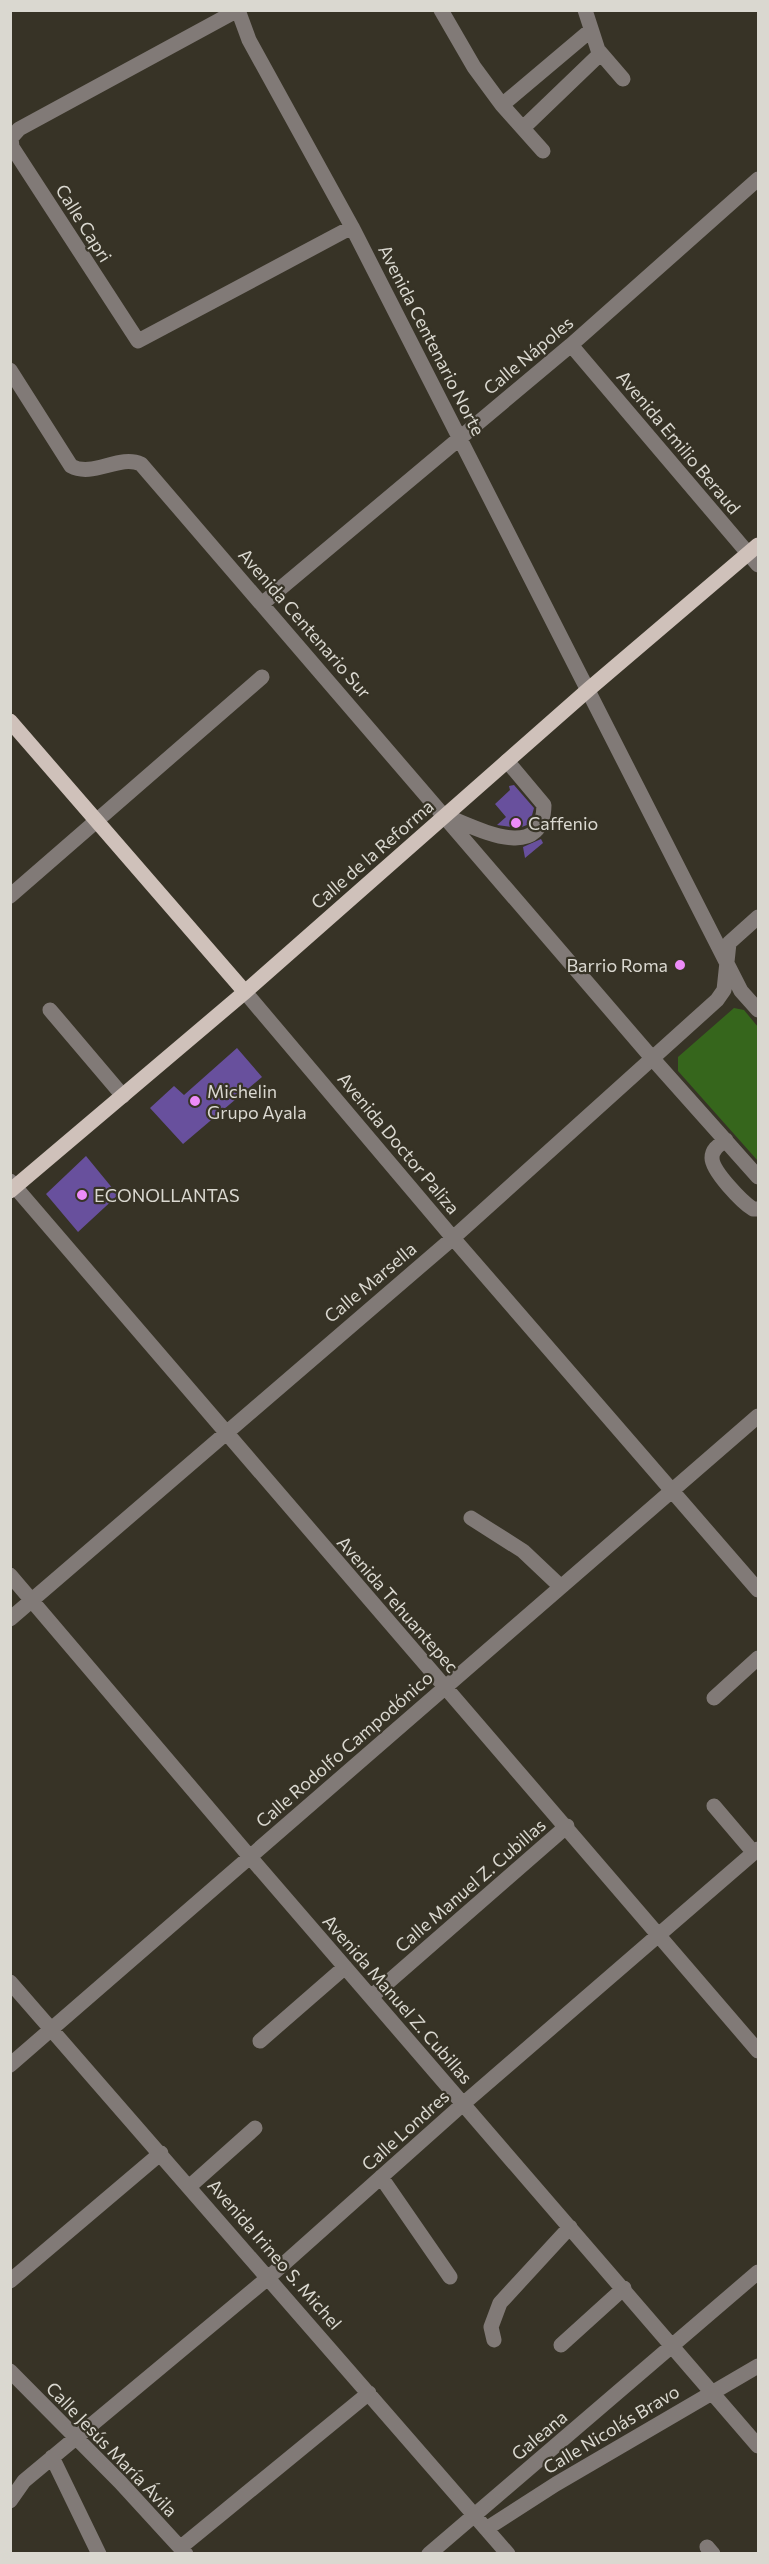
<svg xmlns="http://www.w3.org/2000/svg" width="769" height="2564" viewBox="0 0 769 2564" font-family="Commissioner,sans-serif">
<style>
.green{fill:#36661c}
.building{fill:#68509d}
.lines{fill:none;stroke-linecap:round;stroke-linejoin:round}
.minor{stroke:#817a77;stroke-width:15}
.major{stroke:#cfc1ba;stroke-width:15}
.poi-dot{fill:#ed8cf9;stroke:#373326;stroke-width:2}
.labels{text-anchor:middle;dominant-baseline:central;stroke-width:4.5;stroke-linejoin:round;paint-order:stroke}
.street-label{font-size:18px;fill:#dad8d0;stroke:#373326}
.poi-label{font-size:18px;fill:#dad8d0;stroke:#373326;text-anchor:start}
</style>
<rect width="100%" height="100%" fill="#373326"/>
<!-- green -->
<path class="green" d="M734,1008L744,1010L758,1027V1161L678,1071V1057Z"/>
<!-- building -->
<path class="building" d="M514,785L534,808L531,819L527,825L519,828L497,825L506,817L495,804L510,790L509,786Z
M541,839L543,843L525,858L523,847Z
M237,1048L262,1077L183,1144L150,1108L174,1086L184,1095Z
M86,1156L118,1195L78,1232L46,1194Z"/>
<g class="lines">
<!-- minor -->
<path class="minor" d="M238,10L249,40L352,227L741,991L758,1010
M238,10L19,129L11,138L12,147L138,341L352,227
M441,10L474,67L502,105L543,151
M585,10L598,50L623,79
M502,105L591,30
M523,128L600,54
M571,345L758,565
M10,370L71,466C93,478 119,454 141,464L652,1058L758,1177
M263,603L571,345L758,179
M448,817C477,828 543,864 544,805L507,761
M10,896L262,677
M245,992L453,1238L758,1590
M50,1010L123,1096
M726,1140C719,1145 712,1149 712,1158C712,1171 742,1202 753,1209H758
M10,1181L758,2051
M471,1518L523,1551L560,1586
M10,1575L250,1857L758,2446
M10,1619L453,1238L717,1000L724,990L729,943L758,917
M714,1698L758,1658
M714,1806L754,1853
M10,1982L508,2554
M371,1997L567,1826
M260,2041L345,1967
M10,2065L758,1416
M381,2177L450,2277
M190,2186L255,2128
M10,2281L161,2153
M494,2340L491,2327L500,2303L570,2227
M561,2345L624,2288
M10,2371L120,2482L186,2554
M52,2457L99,2554
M10,2501L24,2481L269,2277L463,2104L758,1849
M486,2529L556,2484L758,2366
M181,2547L369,2393
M707,2547L713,2554
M429,2554L758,2272"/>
<!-- major -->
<path class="major" d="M10,721L245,992
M10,1191L245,992L589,689L758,545"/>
</g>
<!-- markers -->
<g class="poi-dot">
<circle cx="516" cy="823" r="6"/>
<circle cx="680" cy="965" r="6"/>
<circle cx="195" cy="1101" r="6"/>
<circle cx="82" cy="1195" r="6"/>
</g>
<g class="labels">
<!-- street labels -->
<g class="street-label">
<text transform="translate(84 223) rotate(58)">Calle Capri</text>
<text transform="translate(432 340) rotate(63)">Avenida Centenario Norte</text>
<text transform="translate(528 355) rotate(-40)">Calle Nápoles</text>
<text transform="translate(679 442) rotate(50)">Avenida Emilio Beraud</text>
<text transform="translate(305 623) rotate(49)">Avenida Centenario Sur</text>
<text transform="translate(372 854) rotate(-41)">Calle de la Reforma</text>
<text transform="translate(399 1143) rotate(50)">Avenida Doctor Paliza</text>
<text transform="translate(370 1282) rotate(-40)">Calle Marsella</text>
<text transform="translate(398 1604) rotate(49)">Avenida Tehuantepec</text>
<text transform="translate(344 1749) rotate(-41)">Calle Rodolfo Campodónico</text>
<text transform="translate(470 1885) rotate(-41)">Calle Manuel Z. Cubillas</text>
<text transform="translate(398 1999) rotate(49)">Avenida Manuel Z. Cubillas</text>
<text transform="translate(405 2130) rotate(-42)">Calle Londres</text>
<text transform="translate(275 2254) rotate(49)">Avenida Irineo S. Michel</text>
<text transform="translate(611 2429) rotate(-31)">Calle Nicolás Bravo</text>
<text transform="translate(539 2435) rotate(-40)">Galeana</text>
<text transform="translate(112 2449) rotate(46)">Calle Jesús María Ávila</text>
</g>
<!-- poi labels -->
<g class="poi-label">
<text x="528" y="823">Caffenio</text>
<text x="668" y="965" text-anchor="end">Barrio Roma</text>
<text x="207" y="1091">Michelin<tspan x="207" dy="21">Grupo Ayala</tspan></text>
<text x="94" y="1195">ECONOLLANTAS</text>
</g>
</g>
<!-- border -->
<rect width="769" height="2564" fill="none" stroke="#dad8d0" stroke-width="24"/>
</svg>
